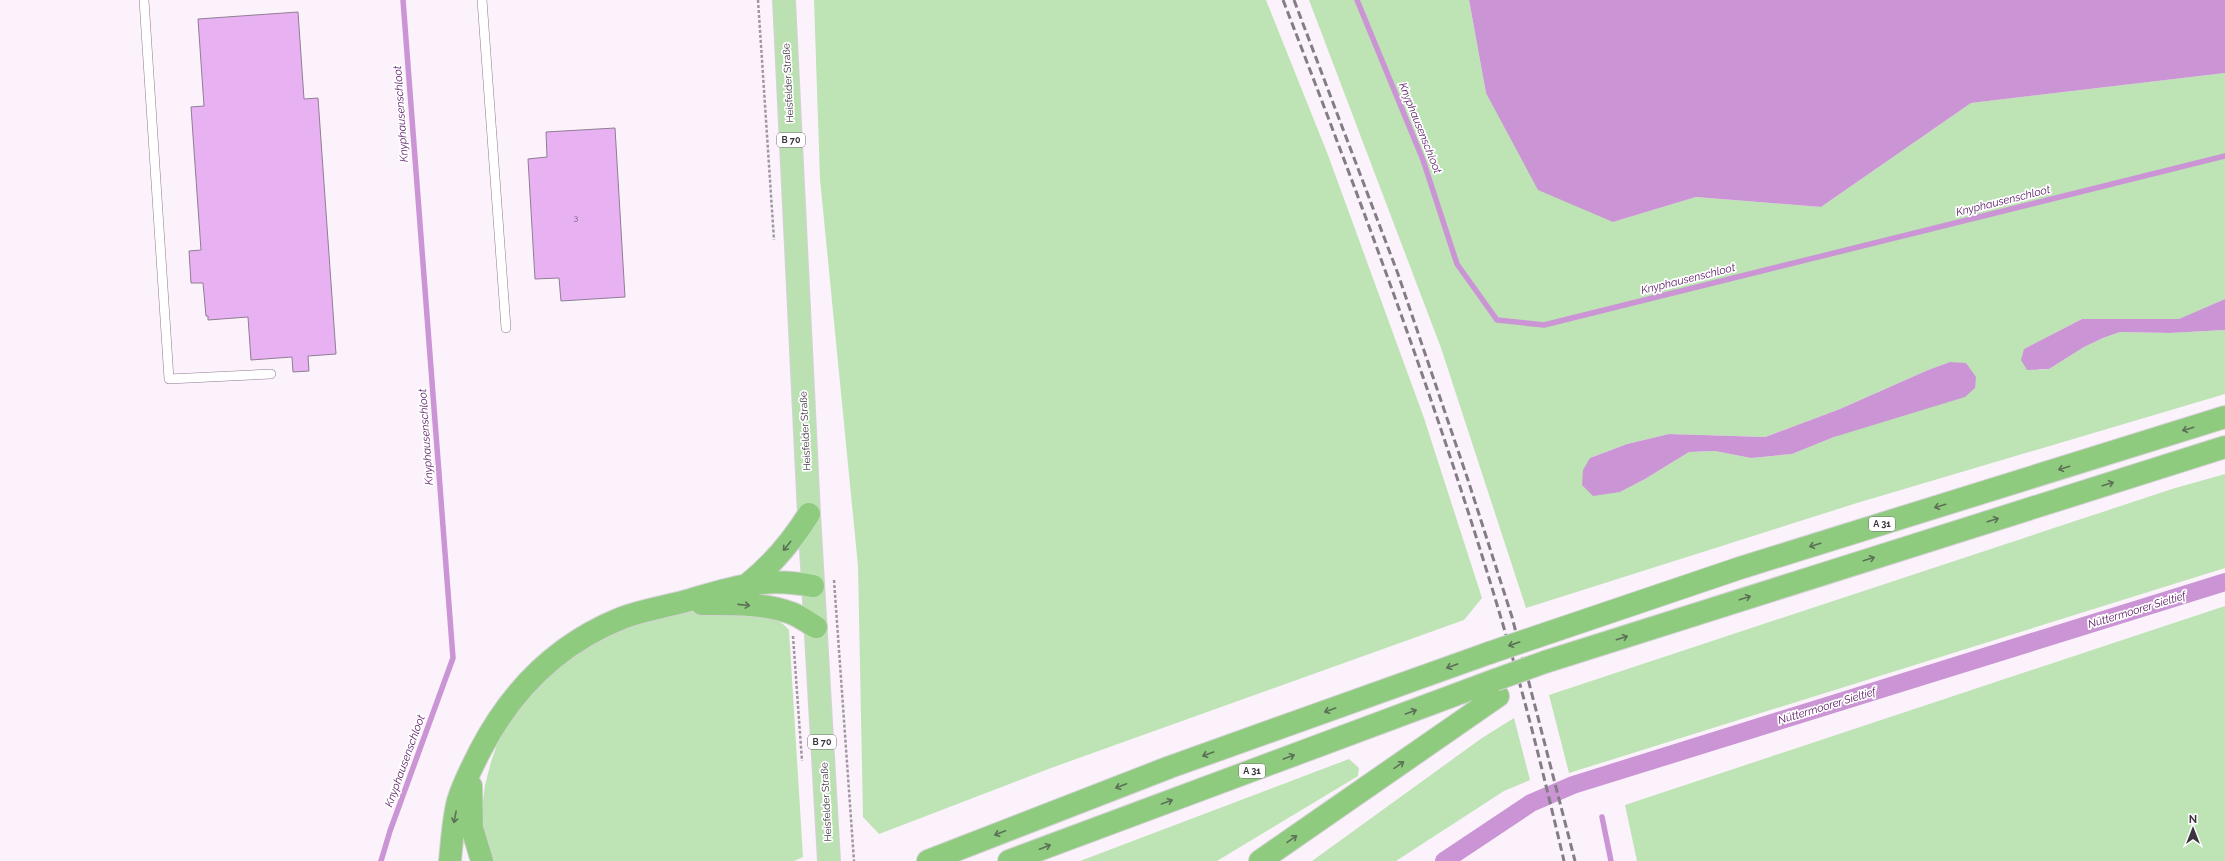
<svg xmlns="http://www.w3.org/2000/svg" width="2225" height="861" viewBox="0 0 2225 861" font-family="Raleway,sans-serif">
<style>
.green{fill:#bee3b5;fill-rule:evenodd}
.water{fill:#cb95d5}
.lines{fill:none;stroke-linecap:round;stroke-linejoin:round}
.stream{stroke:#cb95d5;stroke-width:5.5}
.canal{stroke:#cb95d5;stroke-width:18}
.building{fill:#e8b1f2;stroke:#907d94}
.lane-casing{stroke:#8d7a90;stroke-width:10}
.primary-casing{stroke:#d4d2d4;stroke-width:24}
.highway-casing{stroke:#d4d2d4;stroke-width:24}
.path{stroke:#a097a1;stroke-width:2.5;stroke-dasharray:3 2;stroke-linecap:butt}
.lane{stroke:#fff;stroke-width:9}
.primary{stroke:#bbe0b2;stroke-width:22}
.highway{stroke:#8ecb7e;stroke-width:22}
.rail{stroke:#847c86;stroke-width:3;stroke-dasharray:8 4;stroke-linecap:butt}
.highway-bridge-casing{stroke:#d4d2d4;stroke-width:24;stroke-linecap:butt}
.highway-bridge{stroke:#8ecb7e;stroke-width:22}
.oneway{stroke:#5c7057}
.labels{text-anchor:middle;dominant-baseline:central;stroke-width:3.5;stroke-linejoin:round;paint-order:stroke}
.number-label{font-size:8px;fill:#66526a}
.shield{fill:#fff;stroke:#767077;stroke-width:1}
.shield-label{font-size:9px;font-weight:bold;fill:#3b333d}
.street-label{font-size:10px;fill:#3b333d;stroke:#fff}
.water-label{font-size:11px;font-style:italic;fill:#581764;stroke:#fff}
</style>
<rect width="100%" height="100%" fill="#fbf2fc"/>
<!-- green -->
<path class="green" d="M814,0H1266L1328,155L1424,418L1482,598L1464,620L1051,768L879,834L863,817L858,566L820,179Z
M1309,0H1469L1486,93L1613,222L1696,197L1821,207L1971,103L2225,73V299L2180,319H2082L2024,349L2039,370L2049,369L2084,347L2103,338L2120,332L2170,333L2225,330V394L1857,503L1526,608L1441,348ZM1950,362L1834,437L1792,454L1751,458L1715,451L1689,452L1645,479L1620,492L1590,458L1627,444L1669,434L1765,437L1840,409L1928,370Z
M2225,474V568L1569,773L1549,695L2172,489Z
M2225,606V861H1637L1625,805Z
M700,610C729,610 769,606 789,630L803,857L794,861H493L485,835L482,810L485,785L491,762L502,730L542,678L593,641L639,623L682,612Z
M1514,718L1530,780L1504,791L1396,861H1312L1482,738Z
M1349,759L1359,768L1358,776L1217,861H1080Z"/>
<!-- water -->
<path class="water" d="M1469,0H2225V73L1971,103L1821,207L1696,197L1613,222L1538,190L1486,93Z
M2225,299V330L2170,333L2120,332L2103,338L2084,347L2049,369L2027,370L2021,360L2024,349L2082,319H2179Z
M1950,362L1966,363L1976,377L1975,388L1965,397L1834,437L1792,454L1751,458L1715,451L1689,452L1645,479L1620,492L1593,496L1582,485L1583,470L1590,458L1627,444L1669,434L1765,437L1840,409L1928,370Z"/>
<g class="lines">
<!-- stream -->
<path class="stream" d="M1357,0L1423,160L1457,264L1497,320L1544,325L2225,156
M1602,817L1611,861
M381,861L390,831L453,658L403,0"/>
<!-- canal -->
<path class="canal" d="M1444,861L1531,803L1573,785L2225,582"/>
</g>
<!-- building -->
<path class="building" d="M298,12L304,99L318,98L336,354L308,356L309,371L293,372L292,357L251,360L248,317L208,320V316H206L203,283H191L189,251L201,250L191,107L204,106L198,19Z
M615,128L625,297L561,301L559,278L535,279L528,159L547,157L546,132Z"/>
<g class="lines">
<defs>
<path id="lane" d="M144,0L169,379L271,374
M482,0L506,328"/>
<path id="primary" d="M784,0L809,514L829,861"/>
<path id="highway" d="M749,583C774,563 792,541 809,514
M702,604C731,604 764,603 791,613C800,616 808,623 816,627
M1539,636L1740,568L2225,417
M1545,662L2225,447
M471,786L472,828L482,861
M450,861C452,841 453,820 458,801C463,784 472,767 480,751C512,689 557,644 622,618C643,610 665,607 686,601C734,587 764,576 813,586
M928,861L1170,767L1489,653
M1009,861L1495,680
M1260,861L1498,696"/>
</defs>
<!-- lane casing -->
<use href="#lane" class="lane-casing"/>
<!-- primary casing -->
<use href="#primary" class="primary-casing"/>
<!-- highway casing -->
<use href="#highway" class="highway-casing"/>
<!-- path -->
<path class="path" d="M758,0L774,240
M834,580L854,861
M793,636L802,761"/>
<!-- lane -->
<use href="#lane" class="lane"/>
<!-- primary -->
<use href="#primary" class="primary"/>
<!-- highway -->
<use href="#highway" class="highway"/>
<!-- rail -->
<path class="rail" d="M1283,0C1362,204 1439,409 1501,618C1525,698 1545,780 1564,861
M1294,0L1398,274L1468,480L1512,617L1575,861"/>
<defs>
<path id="highway-bridge" d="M1489,653L1539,636
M1495,680L1545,662"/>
</defs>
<!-- highway-bridge casing -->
<use href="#highway-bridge" class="highway-bridge-casing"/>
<!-- highway-bridge -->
<use href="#highway-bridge" class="highway-bridge"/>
</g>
<!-- one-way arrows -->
<defs><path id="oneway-shaft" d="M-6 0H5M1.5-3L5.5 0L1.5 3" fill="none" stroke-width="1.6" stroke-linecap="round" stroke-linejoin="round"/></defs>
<g class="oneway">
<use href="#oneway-shaft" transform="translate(2188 429) rotate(163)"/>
<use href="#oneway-shaft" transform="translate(2064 468) rotate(163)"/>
<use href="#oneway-shaft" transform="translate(2108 484) rotate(-17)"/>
<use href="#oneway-shaft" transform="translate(1940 506) rotate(163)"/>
<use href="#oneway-shaft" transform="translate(1993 520) rotate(-17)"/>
<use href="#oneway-shaft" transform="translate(1815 545) rotate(163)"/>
<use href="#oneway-shaft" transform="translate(787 546) rotate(129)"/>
<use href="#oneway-shaft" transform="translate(1869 559) rotate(-17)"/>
<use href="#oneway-shaft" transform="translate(1745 598) rotate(-18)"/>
<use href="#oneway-shaft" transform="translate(744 605) rotate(6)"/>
<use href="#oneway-shaft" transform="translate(1622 638) rotate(-18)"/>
<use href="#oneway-shaft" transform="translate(1514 644) rotate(161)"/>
<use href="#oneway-shaft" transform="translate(1452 666) rotate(160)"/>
<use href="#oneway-shaft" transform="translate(1330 710) rotate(160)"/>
<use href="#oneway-shaft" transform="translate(1411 712) rotate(-20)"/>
<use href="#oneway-shaft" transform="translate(1208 754) rotate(160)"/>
<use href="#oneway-shaft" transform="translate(1289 757) rotate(-20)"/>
<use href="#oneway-shaft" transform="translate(1399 765) rotate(-35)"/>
<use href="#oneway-shaft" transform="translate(1121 786) rotate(159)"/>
<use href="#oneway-shaft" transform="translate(1167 802) rotate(-20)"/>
<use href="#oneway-shaft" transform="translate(455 817) rotate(101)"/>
<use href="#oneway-shaft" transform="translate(1000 833) rotate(159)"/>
<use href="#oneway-shaft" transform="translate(1292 839) rotate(-35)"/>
<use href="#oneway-shaft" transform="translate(1045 847) rotate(-21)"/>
</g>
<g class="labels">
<!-- number labels -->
<g class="number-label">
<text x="576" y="218">3</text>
</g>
<!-- shield labels -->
<g class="shield">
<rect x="777" y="133" width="28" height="14" rx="3"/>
<rect x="1869" y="517" width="26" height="14" rx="3"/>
<rect x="808" y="735" width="28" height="14" rx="3"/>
<rect x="1239" y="764" width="26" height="14" rx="3"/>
</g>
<g class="shield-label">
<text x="791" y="140">B 70</text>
<text x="1882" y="524">A 31</text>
<text x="822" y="742">B 70</text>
<text x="1252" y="771">A 31</text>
</g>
<!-- street labels -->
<g class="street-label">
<text transform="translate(788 83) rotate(-93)">Heisfelder Straße</text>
<text transform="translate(805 431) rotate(-93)">Heisfelder Straße</text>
<text transform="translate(826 802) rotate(-93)">Heisfelder Straße</text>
</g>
<!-- water labels -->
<g class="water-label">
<text transform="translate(401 114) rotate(-94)">Knyphausenschloot</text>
<text transform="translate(1420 128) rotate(68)">Knyphausenschloot</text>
<text transform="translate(2003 201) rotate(-14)">Knyphausenschloot</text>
<text transform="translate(1688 279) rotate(-14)">Knyphausenschloot</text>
<text transform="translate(426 437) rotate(-94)">Knyphausenschloot</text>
<text transform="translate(2137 610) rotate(-17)">Nüttermoorer Sieltief</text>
<text transform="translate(1827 706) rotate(-17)">Nüttermoorer Sieltief</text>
<text transform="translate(405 761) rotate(-70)">Knyphausenschloot</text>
</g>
</g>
<!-- north arrow -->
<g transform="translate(2193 829)" stroke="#ffffff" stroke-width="3" paint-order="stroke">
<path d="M0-3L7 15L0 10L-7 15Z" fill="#3b333d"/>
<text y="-6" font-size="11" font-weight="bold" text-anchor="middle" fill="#3b333d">N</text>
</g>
</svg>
